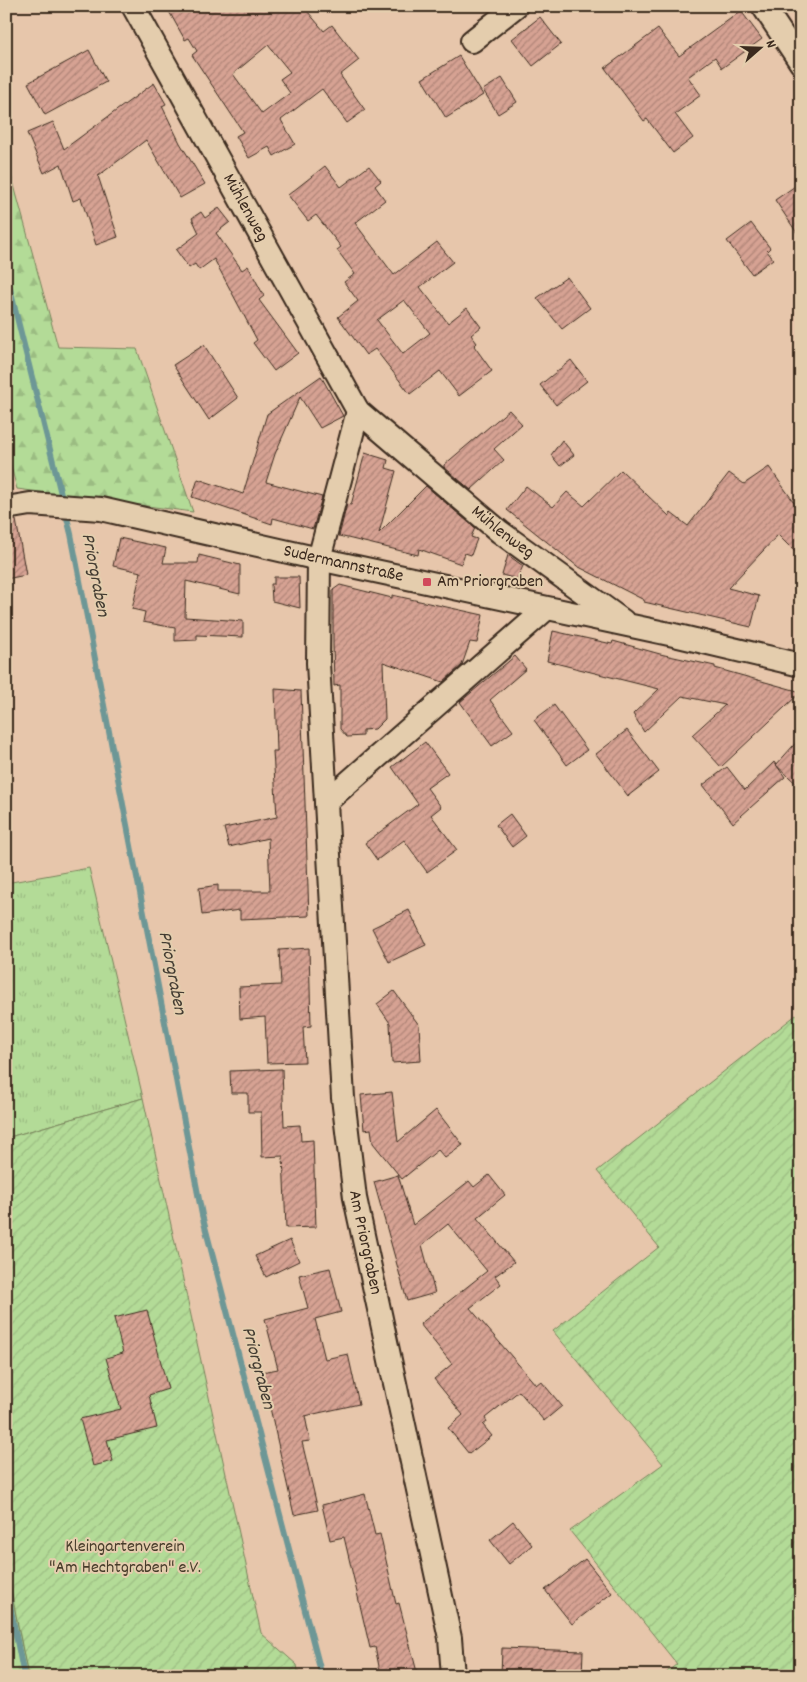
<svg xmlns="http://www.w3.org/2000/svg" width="807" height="1682" viewBox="0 0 807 1682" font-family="Dekko,sans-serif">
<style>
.grass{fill:url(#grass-tufts);stroke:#77825a}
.forest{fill:url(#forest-firs);stroke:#77825a}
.garden{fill:url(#garden-furrows);stroke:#77825a}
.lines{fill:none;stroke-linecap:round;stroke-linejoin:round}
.stream{stroke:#6d9796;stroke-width:6}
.building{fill:url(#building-hatch);stroke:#3b2a1e;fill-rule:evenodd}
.minor-casing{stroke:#3b2a1e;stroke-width:26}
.minor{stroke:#e4cdad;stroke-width:22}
.poi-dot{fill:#d1495b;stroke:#e4cdad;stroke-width:2}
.labels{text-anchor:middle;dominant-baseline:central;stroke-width:4;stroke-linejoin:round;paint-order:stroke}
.street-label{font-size:18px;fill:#3b2a1e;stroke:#e4cdad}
.poi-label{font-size:18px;fill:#3b2a1e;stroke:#e4cdad;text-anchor:start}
.park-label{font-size:18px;fill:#473c2a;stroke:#e4cdad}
.water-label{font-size:19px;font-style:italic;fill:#433c32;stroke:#e4cdad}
</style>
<defs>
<pattern id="grass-tufts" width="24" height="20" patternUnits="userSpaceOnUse" patternTransform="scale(1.25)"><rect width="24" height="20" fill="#b3db97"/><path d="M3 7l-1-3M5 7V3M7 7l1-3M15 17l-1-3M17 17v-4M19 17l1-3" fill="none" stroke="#9bbc82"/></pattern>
<pattern id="forest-firs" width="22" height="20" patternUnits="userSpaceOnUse" patternTransform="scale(1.25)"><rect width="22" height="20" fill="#b3db97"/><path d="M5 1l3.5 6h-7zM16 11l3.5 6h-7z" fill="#9bbc82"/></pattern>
<pattern id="garden-furrows" width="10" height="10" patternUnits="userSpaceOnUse" patternTransform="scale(1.25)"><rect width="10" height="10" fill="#b3db97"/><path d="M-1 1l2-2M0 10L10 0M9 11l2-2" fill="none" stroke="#9bbc82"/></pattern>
<pattern id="building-hatch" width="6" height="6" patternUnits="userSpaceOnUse" patternTransform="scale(1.25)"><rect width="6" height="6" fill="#d6a293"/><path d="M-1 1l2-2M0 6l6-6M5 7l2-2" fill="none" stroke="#af8477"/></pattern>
</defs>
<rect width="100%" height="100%" fill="#e7c6ab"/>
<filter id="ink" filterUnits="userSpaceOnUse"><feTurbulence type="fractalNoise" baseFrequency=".02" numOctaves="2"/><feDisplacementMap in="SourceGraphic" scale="10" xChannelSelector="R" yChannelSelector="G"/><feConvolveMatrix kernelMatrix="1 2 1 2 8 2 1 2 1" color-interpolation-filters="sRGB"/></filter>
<g filter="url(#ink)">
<!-- grass -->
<path class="grass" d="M89,868L143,1098L6,1138V883Z
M6,1564L28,1676H6Z"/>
<!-- forest -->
<path class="forest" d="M6,156L58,347L137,349L193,512L17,489L6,448Z"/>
<!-- garden -->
<path class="garden" d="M801,1011V1676H662L677,1664L570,1531L663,1464L553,1331L659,1247L597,1171Z
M143,1098L261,1633L297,1665L299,1676H28L6,1564V1138Z"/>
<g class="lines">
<!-- stream -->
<path class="stream" d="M6,273L71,534L202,1215L322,1676
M6,1585L24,1676"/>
</g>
<!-- building -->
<path class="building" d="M166,6H303L324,31L332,25L359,60L340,75L365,110L347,123L322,89L281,120L295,144L274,156L269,147L249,158L236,136L243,132L192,55L197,51L189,38L185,40ZM268,45L290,72L280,79L290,93L262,114L233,74Z
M741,11L762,39L722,68L715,57L688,77L701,95L675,114L693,138L673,153L647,119L644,121L605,68L658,29L679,56Z
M540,17L561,44L533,66L512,39Z
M89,50L106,82L45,115L28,83Z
M459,56L483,95L446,118L422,79Z
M502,78L517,102L498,114L483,90Z
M154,83L166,104L162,106L180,143L205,184L180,198L146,140L98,176L118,237L96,245L81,198L73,201L61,164L44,173L27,133L53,122L64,149Z
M325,166L341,187L369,166L381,181L375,186L385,200L355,223L394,275L437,242L453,262L420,287L448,323L467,308L481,327L471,335L477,343L474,346L492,371L459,396L440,371L410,394L375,349L366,355L338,317L358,301L344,282L355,274L337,250L341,247L316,215L308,221L288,195ZM404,300L430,333L403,354L377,320Z
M801,182V239L775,200Z
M219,208L230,222L216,233L242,270L248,266L264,296L259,300L298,353L274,371L253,343L257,340L214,259L199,270L195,264L189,268L176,250L199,233L192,218L201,212L205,218Z
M751,223L770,248L767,251L773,259L752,274L727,241Z
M567,277L590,308L562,329L537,298Z
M204,345L238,398L209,420L173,365Z
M571,360L587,381L556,405L540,385Z
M321,376L343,416L320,428L300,397L275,454L266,482L322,497L313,529L273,518L272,524L192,497L198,479L243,494L267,414Z
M509,410L522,424L494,449L504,460L471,490L444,467V465Z
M562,440L574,455L560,466L551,455Z
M365,453L388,460L386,468L396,471L379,533L426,486L475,528L471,537L477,539L471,555L465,553L461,564L419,549L418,555L339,536L347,504L351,505Z
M769,467L801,512V558L778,535L728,588L759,596L751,627L644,602V600L577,566L507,510L526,486L553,507L567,492L584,506L621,470L669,516L671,513L688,526L729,473L744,484Z
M16,520L26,575L6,579V521Z
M119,538L166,548L163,563H198L199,555L240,565V594L186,581L185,617L243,621V637L197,635V640L175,641V628L143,622L145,612L132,609L141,572L113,566Z
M508,555L523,566L517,579L502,575Z
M274,577H299L300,608L272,601L271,584H274Z
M340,585L392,598V595L483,615L477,643L470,642L462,665L443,682L383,662L385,719L375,729L363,730V736L347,737L340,729V685L334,686L333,644V590Z
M553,631L612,644L613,641L660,654L715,666V668L801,692L721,767L692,735L725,705L682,696L644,732L633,714L659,689L547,661Z
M515,656L526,669L490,700L513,731L492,746L460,702Z
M275,689L301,691L309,916L240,919V910L202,915L199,888L218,885V891H270L268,838L229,847L224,828L277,817L273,751H277Z
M554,705L587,750L567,765L534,720Z
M627,730L659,772L628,796L596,754Z
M801,737V788L776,765Z
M425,742L448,773L427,788L441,807L431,815L457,850L427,872L404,840L377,860L365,843L418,804L392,767Z
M774,762L785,777L733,823L703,785L727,767L745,790Z
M510,814L526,836L512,847L496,825Z
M409,910L426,945L389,962L372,928Z
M309,948L311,1026L303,1027L305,1062L267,1063L265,1017L240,1019L239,987L281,985L279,950Z
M394,991L419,1025L421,1061L392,1063L390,1023L377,1004Z
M282,1069L284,1126L300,1125L301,1141L313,1140L316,1227L286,1228L283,1156L262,1157L261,1112H248V1093H231L230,1071Z
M392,1092L398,1142L436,1110L463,1145L445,1158L438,1150L402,1179L373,1143L371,1129L364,1130L361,1095Z
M398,1175L413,1225L469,1181L474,1187L489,1175L505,1195L477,1218L514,1262L495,1276L501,1284L470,1308L536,1385L541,1381L562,1406L544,1421L519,1391L485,1418L487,1422L483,1425L492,1436L469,1454L448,1428L463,1415L434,1379L452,1364L420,1324L487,1271L448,1224L422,1245L435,1293L407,1301L374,1182Z
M290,1240L299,1261L266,1277L255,1256Z
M330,1268L341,1312L315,1319L325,1359L348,1354L359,1404L305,1416L310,1441L302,1442L318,1510L294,1515L262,1372L278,1369L265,1319L308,1308L299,1275Z
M147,1310L168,1389L149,1395L157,1428L107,1440L113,1461L93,1466L80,1419L121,1409L106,1358L123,1353L114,1318Z
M365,1494L375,1535L380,1534L396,1604L399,1603L418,1676H381L375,1647L370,1648L344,1537L330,1540L322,1505Z
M513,1521L532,1545L509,1564L490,1540Z
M585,1559L612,1593L572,1624L545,1590Z
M502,1648L583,1651L582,1676H501Z"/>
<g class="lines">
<defs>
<g id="minor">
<path id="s1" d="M133,6L358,411L500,532L623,621"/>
<path d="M763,6L801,63"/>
<path d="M472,41L516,6"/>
<path id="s2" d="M358,411L319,559L318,663L343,1098L355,1198L450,1638L453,1676"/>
<path id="s3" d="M6,508L30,504L101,509L319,559L674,635L801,665"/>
<path d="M326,802L546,609"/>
</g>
</defs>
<!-- minor casing -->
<use href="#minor" class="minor-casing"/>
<!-- minor -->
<use href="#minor" class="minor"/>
</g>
</g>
<!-- markers -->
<rect class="poi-dot" x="422" y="577" width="10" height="10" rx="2.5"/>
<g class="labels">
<!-- street labels -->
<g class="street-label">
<text stroke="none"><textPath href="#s1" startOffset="231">Mühlenweg</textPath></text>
<text stroke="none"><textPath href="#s1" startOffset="652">Mühlenweg</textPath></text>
<text stroke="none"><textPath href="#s3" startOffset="344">Sudermannstraße</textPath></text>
<text stroke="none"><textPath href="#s2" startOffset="839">Am Priorgraben</textPath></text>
</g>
<!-- poi labels -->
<g class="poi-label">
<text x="437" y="582">Am Priorgraben</text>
</g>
<!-- park labels -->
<g class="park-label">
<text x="125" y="1547">Kleingartenverein<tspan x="125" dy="21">"Am Hechtgraben" e.V.</tspan></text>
</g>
<!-- water labels -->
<g class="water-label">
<text transform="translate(94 575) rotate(79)">Priorgraben</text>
<text transform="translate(171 973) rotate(79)">Priorgraben</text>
<text transform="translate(257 1368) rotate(75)">Priorgraben</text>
</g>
</g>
<!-- margin -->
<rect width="807" height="1682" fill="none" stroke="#e4cdad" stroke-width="25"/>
<rect x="12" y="12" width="782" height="1657" fill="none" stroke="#3b2a1e" stroke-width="2" filter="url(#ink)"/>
<!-- north arrow -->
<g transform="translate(760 48) rotate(70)" stroke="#e4cdad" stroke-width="4" paint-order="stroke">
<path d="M0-4L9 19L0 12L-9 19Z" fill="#3b2a1e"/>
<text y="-8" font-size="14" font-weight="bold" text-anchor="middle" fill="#3b2a1e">N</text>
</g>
</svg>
